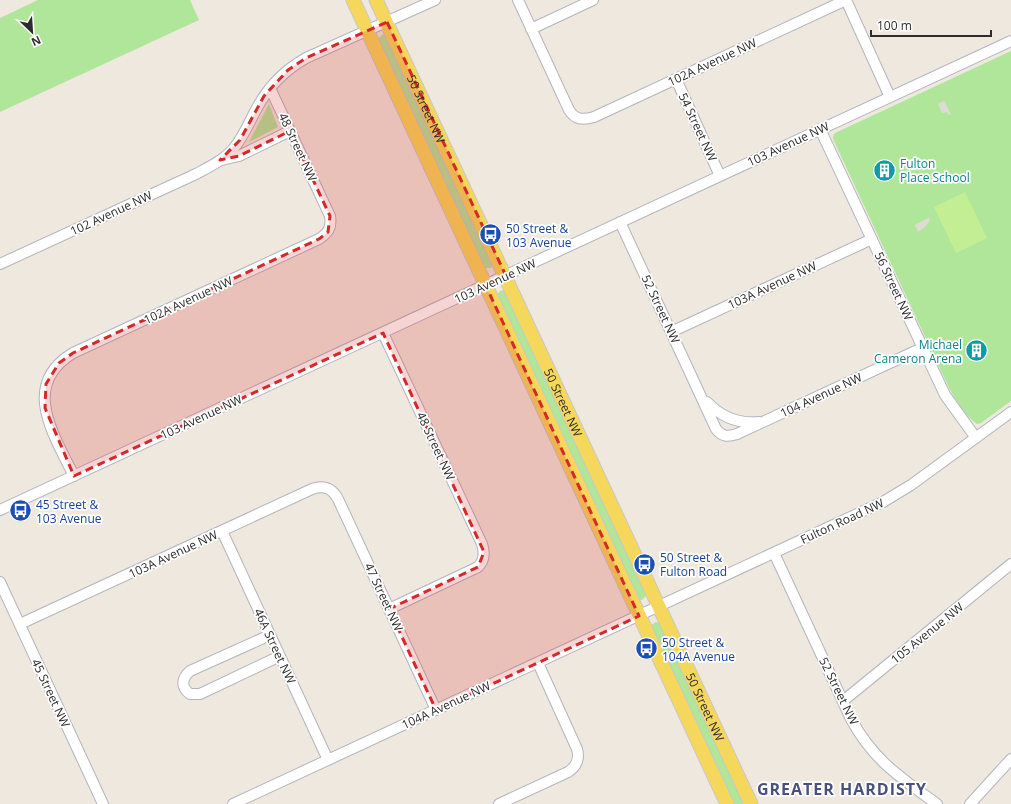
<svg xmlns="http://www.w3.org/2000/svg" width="1011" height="804" viewBox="0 0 1011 804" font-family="'Open Sans',sans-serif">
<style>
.green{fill:#b0e699}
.pitch{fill:#c4ee94}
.plaza{fill:#dedbd5}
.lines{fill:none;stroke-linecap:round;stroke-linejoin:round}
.minor-casing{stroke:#b2b4c0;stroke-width:12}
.major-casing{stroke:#c8c8c8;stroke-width:15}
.minor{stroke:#fff;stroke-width:10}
.major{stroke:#f5d85b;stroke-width:13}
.marked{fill:#d62828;fill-opacity:0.2;stroke:#d62828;stroke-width:3;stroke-dasharray:8 5;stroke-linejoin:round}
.labels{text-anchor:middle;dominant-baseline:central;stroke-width:3.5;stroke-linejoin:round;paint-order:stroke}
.street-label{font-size:12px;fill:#2c2c2c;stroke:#fff}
.culture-label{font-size:12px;fill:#0d838f;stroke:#fff;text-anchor:start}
.transit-label{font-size:12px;fill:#164399;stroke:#fff;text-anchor:start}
.district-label{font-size:16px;font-weight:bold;letter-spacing:1px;fill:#4a517f;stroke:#fff}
</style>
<rect width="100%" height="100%" fill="#eee8de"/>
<!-- green -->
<path class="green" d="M38,0H190L199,20L0,112V18Z
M383,34H385L493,265L491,268H484L378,43V39Z
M1011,51V401L981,423L977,424C965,416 956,400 949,388L833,139V136L835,133Z
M269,104L278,127L249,142Z
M502,290L504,291L647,595L642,600H639L636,597L497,296L499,292Z
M656,622L659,623L745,804H733L650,626Z"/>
<!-- pitch -->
<path class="pitch" d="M965,192L987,238L956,253L934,207Z"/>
<!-- plaza -->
<path class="plaza" d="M944,101L951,114L948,115L947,112L942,113L938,104Z
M930,217L929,222L926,226L918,232L915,225Z"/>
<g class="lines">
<defs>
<path id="minor" d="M518,0L569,110C575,120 583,120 594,117L846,0
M846,0L890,97
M531,29L593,0
M676,79L720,176
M820,129L945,395L976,438
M222,160L239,156L290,131
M620,222L716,429C722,437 728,437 737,434L922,348
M0,264L196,174C209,167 224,160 234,148C244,136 249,122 257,108C268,87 285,70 306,58L435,0
M671,332L872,239
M383,333L482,544C485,553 484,561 478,567L389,609
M707,402C721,417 738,424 759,422
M74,476C54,435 20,385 73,353L319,239C328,233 332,228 330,216L270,88
M0,510L1011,41
M222,531L328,760
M774,553L851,719C874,761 900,777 937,804
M0,582L103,804
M20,624L312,489C324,485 332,488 338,499L436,710
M270,635L190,671C181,679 181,687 190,694H200L280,656
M843,701L1011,564
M233,804L883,502L911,485L1011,412
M499,804L568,772C576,767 580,759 577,749L538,663
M970,804L1011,759"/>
<g id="major">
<path d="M353,0L727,804"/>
<path id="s1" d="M376,0L751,804"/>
</g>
</defs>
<!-- minor casing -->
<use href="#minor" class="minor-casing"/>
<!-- major casing -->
<use href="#major" class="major-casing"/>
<!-- minor -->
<use href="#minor" class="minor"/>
<!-- major -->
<use href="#major" class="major"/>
</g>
<!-- marked area -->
<path class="marked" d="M387,22L506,276L486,286L639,616L436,710L389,609L478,567L484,552L383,333L74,476L45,408L46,384L59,363L73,353L319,239L328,232L330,216L290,131L239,156L220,160L240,140L264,96L288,70L306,58Z"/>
<!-- icons -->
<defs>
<symbol id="building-disc" viewBox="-11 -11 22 22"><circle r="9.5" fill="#0f9aa8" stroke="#fff"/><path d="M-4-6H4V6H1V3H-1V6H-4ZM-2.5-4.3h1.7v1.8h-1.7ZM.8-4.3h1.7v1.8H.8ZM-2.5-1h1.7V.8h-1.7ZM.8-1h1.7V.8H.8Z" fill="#fff"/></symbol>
<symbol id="bus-disc" viewBox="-11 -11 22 22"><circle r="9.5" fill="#1a4fb4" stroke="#fff"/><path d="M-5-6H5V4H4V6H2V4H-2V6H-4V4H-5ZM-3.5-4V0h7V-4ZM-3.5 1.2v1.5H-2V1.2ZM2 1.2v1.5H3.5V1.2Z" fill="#fff"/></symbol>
</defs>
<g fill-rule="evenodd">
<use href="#building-disc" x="872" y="158" width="25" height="25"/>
<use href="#bus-disc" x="478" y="222" width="25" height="25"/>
<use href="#building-disc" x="964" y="338" width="25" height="25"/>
<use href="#bus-disc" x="8" y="498" width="25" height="25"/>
<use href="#bus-disc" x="632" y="552" width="25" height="25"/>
<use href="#bus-disc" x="634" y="636" width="25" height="25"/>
</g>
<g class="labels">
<!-- street labels -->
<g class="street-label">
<text transform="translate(712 62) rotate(-25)">102A Avenue NW</text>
<text stroke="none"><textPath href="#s1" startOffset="120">50 Street NW</textPath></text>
<text transform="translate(698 127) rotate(65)">54 Street NW</text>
<text transform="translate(788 144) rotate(-25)">103 Avenue NW</text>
<text transform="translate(298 147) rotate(65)">48 Street NW</text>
<text transform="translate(111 213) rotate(-25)">102 Avenue NW</text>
<text transform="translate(495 281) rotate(-25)">103 Avenue NW</text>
<text transform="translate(772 285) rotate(-25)">103A Avenue NW</text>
<text transform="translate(894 286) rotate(65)">56 Street NW</text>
<text transform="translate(188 300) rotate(-25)">102A Avenue NW</text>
<text transform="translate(661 309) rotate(65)">52 Street NW</text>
<text transform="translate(821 395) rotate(-25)">104 Avenue NW</text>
<text stroke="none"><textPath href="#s1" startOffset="444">50 Street NW</textPath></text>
<text transform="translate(201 417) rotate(-25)">103 Avenue NW</text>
<text transform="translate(436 446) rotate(65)">48 Street NW</text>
<text transform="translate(842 521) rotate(-25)">Fulton Road NW</text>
<text transform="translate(173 554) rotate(-25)">103A Avenue NW</text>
<text transform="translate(384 597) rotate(65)">47 Street NW</text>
<text transform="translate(927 633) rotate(-39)">105 Avenue NW</text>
<text transform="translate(275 646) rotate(65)">46A Street NW</text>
<text transform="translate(839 691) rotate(64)">52 Street NW</text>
<text transform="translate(51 693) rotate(65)">45 Street NW</text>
<text transform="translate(446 705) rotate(-25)">104A Avenue NW</text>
<text stroke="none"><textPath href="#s1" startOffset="780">50 Street NW</textPath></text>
</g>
<!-- culture labels -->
<g class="culture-label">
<text x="900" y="163">Fulton<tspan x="900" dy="14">Place School</tspan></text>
<text x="962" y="344" text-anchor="end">Michael<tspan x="962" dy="14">Cameron Arena</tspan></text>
</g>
<!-- transit labels -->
<g class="transit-label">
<text x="506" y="228">50 Street &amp;<tspan x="506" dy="14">103 Avenue</tspan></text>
<text x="36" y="504">45 Street &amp;<tspan x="36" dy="14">103 Avenue</tspan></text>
<text x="660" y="557">50 Street &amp;<tspan x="660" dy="14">Fulton Road</tspan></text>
<text x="662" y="642">50 Street &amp;<tspan x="662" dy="14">104A Avenue</tspan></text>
</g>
<!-- district labels -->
<g class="district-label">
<text x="842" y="789">GREATER HARDISTY</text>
</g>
</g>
<!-- north arrow -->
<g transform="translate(32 32) rotate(155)" stroke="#ffffff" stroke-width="3" paint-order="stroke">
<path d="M0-3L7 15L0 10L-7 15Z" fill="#2c2c2c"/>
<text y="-6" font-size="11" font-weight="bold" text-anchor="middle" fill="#2c2c2c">N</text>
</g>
<!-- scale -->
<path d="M871 30v6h120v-6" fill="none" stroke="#2c2c2c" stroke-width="2"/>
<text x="877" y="30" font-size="12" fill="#2c2c2c" stroke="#ffffff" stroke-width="3" paint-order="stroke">100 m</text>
</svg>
